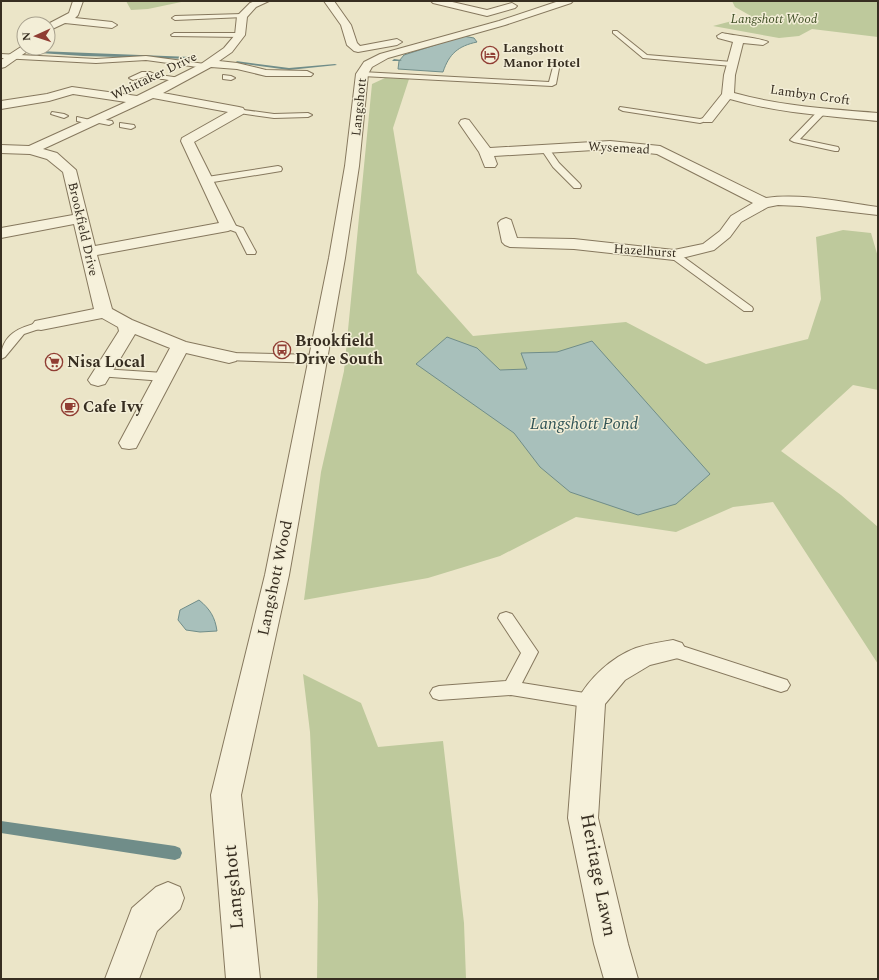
<svg xmlns="http://www.w3.org/2000/svg" width="879" height="980" viewBox="0 0 879 980" font-family="Spectral,serif">
<style>
.green{fill:#bec99c}
.water{fill:#a8c0bb;stroke:#708d89}
.lines{fill:none;stroke-linecap:round;stroke-linejoin:round}
.stream{fill:#708d89;fill-rule:evenodd}
.lane-casing{stroke:#86785e;stroke-width:2}
.street-casing{stroke:#86785e;stroke-width:2}
.lane{fill:#f6f1db;fill-rule:evenodd}
.street{fill:#f6f1db;fill-rule:evenodd}
.labels{text-anchor:middle;dominant-baseline:central;stroke-width:3;stroke-linejoin:round;paint-order:stroke}
.far-park-label{font-size:13px;font-style:italic;fill:#435229;stroke:#f3eed7}
.far-poi-label{font-size:13px;font-weight:bold;fill:#372e21;stroke:#f3eed7;text-anchor:start}
.far-street-label{font-size:13px;fill:#372e21;stroke:#f3eed7}
.poi-label{font-size:16px;font-weight:bold;fill:#372e21;stroke:#f3eed7;text-anchor:start}
.street-label{font-size:16px;fill:#372e21;stroke:#f3eed7}
.water-label{font-size:17px;font-style:italic;fill:#315456;stroke:#f3eed7}
.near-street-label{font-size:19px;fill:#372e21;stroke:#f3eed7}
</style>
<rect width="100%" height="100%" fill="#ebe5c8"/>
<!-- green -->
<path class="green" d="M126,1H186L148,9L131,10Z
M732,1H878V37L812,29L799,36L779,38L713,26L751,16L735,7Z
M385,78L409,79L393,128L417,273L473,336L626,322L706,364L808,339L821,299L816,237L843,230L871,233L878,257V390L853,385L781,451L841,495L878,527V664L773,502L733,507L676,532L576,517L500,556L428,578L304,600L321,472L344,371L372,84Z
M303,674L361,703L378,747L443,741L464,923L466,979H317L318,901L310,732Z"/>
<!-- water -->
<path class="water" d="M463,36L474,38L477,42C458,46 449,54 443,72L398,69L399,61L404,55Z
M447,337L477,348L500,370L527,369L521,353L557,352L592,341L710,474L676,504L638,515L570,492L540,467L514,433L416,364Z
M199,600C210,609 215,617 217,631L200,632L186,630L178,620L180,610Z"/>
<g class="lines">
<!-- stream -->
<path class="stream" d="M38,51L191,57L193,58L191,59L83,56L40,53Z
M394,59L402,60L400,61H392Z
M236,61L289,68L335,64L337,65L289,70L238,63Z
M1,821L175,846L180,848L182,853L180,858L175,860L1,833Z"/>
<defs>
<path id="lane" d="M242,14L245,16L244,17L175,20L172,18L175,16Z
M613,31H617L647,55L732,62L735,64L732,66L643,58L613,33Z
M174,33H240L243,35L240,37L172,36L171,35Z
M1,54L96,59L146,56L205,64L208,66L205,68L146,60L96,63L1,58Z
M557,61L560,63L556,84L552,86L362,76L358,74L362,72L549,82L554,63Z
M142,72H150L154,74L133,80L129,78Z
M160,75L180,78L184,80L180,82L163,79H160Z
M223,75L231,76L235,78L231,80L223,79Z
M620,107L700,119L708,117L712,119L700,123L623,111L619,109Z
M236,109L274,114L308,113L312,115L308,117L274,118L239,113H236Z
M819,110H822L826,112L800,139L838,147L839,149L838,151H835L794,142L790,140Z
M52,112L64,114L68,116L64,118L51,114Z
M77,117L90,120L94,118L112,121L113,123L109,125L94,122L90,124L77,121Z
M120,123L134,125L135,127L131,129L120,127Z
M542,147H548L559,163L580,184L581,186L580,188H574L553,167L541,149Z
M278,166L281,167L282,169L281,171L207,183L203,180L207,177Z
M228,223L243,228L256,252L255,254H247L236,232L225,228L223,226L225,224Z
M674,252L678,253L752,307L753,309L752,311H744L670,257L669,255L670,253Z
M41,322L45,323L47,325L45,327L24,334L5,357L1,359C1,334 20,327 41,322Z
M229,353L318,355L322,356L324,359L322,362L318,363L225,360L223,357L225,354Z
M102,369L164,373L168,374L170,377L168,380L164,381L98,376L96,373L98,370Z
M506,612L512,614L538,652L522,683L591,694L597,696L600,701L597,706L591,708L511,695L439,700L433,698L430,693L433,688L439,686L506,681L521,653L498,618L500,614Z
M673,643L787,680L790,685L787,690L781,692L667,655L665,650L667,645Z"/>
<path id="street" d="M73,1H83L78,15L75,18L112,22L117,25L112,28L65,23L48,31V24L69,13Z
M255,1H269L256,7L247,17L245,35L232,52L219,61L237,63L266,70L307,71L313,74L311,76H266L237,69L211,67L163,93L239,107L243,108L245,111L243,114L194,142L236,226L233,229L228,231L97,255L112,309L132,320L186,342L236,353L238,357L236,361L229,363L186,353L136,448L129,449L122,448L119,443L170,348L135,334L105,384L98,386L91,384L88,380L119,331L118,327L102,318L41,330L35,329L32,325L35,321L94,309L74,224L1,238V228L73,215L63,172L47,159L30,154L1,153V145L29,146L126,102L73,94L49,101L1,109V101L47,94L72,87L137,96L201,64L224,48L235,35L237,16L250,3ZM153,98L228,112L182,138L181,141L219,223L95,246L76,170L57,153L43,149Z
M324,1H334L351,25L357,43L360,46L397,39L402,42L397,45L358,52L354,51L347,45L341,25Z
M431,1H448L487,10L512,3L517,6L515,8L487,16L433,3Z
M559,1H573L571,3L505,25L388,58L372,67L368,74L359,166L345,258L289,575L241,795L260,979H226L211,795L265,575L329,258L345,166L356,74L364,62L380,54L499,21Z
M722,33C730,35 765,39 768,42L763,45L743,43L735,75L734,93C780,106 830,109 878,113V121C829,116 778,113 730,99L712,122H704L702,119L722,94L724,75L733,42L718,38L717,36Z
M24,45V48H30L29,50L5,67L1,68V60Z
M465,119L469,120L490,148L610,141L660,146L766,198C802,193 842,202 878,207V215L800,206L778,205L768,207L741,222L730,237L714,250L674,260L574,249L510,247L505,245L502,242L498,223L501,220L506,218L511,220L517,238L574,239L674,250L703,244L720,231L731,216L753,203L657,154L610,149L494,156L497,164L495,167H485L479,152L459,123L461,120Z
M673,640L682,643L686,650L682,657L650,665L625,680L605,704L598,818L628,944L638,979H604L594,944L568,818L577,701C589,678 612,657 636,648C648,644 661,642 673,640Z
M168,882L180,887L184,898L180,909L157,931L139,979H105L132,908L156,887Z"/>
</defs>
<!-- lane casing -->
<use href="#lane" class="lane-casing"/>
<!-- street casing -->
<use href="#street" class="street-casing"/>
<!-- lane -->
<use href="#lane" class="lane"/>
<!-- street -->
<use href="#street" class="street"/>
</g>
<!-- icons -->
<defs>
<symbol id="hotel-ring" viewBox="-11 -11 22 22"><circle r="9.5" fill="#f3eed7" stroke="#903d33" stroke-width="1.5"/><path d="M-6-4.5h1.5V1H6V5H4.5V3h-9V5H-6ZM-4 0a1.8 1.8 0 1 1 3.6 0ZM.5 0V-2.5h3Q6-2.5 6 0Z" fill="#903d33"/></symbol>
<symbol id="bus-ring" viewBox="-11 -11 22 22"><circle r="9.5" fill="#f3eed7" stroke="#903d33" stroke-width="1.5"/><path d="M-5-6H5V4H4V6H2V4H-2V6H-4V4H-5ZM-3.5-4V0h7V-4ZM-3.5 1.2v1.5H-2V1.2ZM2 1.2v1.5H3.5V1.2Z" fill="#903d33"/></symbol>
<symbol id="supermarket-ring" viewBox="-11 -11 22 22"><circle r="9.5" fill="#f3eed7" stroke="#903d33" stroke-width="1.5"/><path d="M-6-5.5h2.5l.6 2H6L4.5 2H-2.5L-4.4-4H-6ZM-1.5 3.2a1.3 1.3 0 1 0 .1 0ZM3 3.2a1.3 1.3 0 1 0 .1 0Z" fill="#903d33"/></symbol>
<symbol id="cafe-ring" viewBox="-11 -11 22 22"><circle r="9.5" fill="#f3eed7" stroke="#903d33" stroke-width="1.5"/><path d="M-5.5-4.5H6V0H3Q3 3.5 0 3.5H-2.5Q-5.5 3.5-5.5 0ZM3-3.2v2h1.7v-2ZM-6 4.5H4V6H-6Z" fill="#903d33"/></symbol>
</defs>
<g fill-rule="evenodd">
<use href="#hotel-ring" x="480" y="45" width="20" height="20"/>
<use href="#bus-ring" x="272" y="340" width="20" height="20"/>
<use href="#supermarket-ring" x="44" y="352" width="20" height="20"/>
<use href="#cafe-ring" x="60" y="397" width="20" height="20"/>
</g>
<g class="labels">
<!-- far-park labels -->
<g class="far-park-label">
<text x="774" y="19">Langshott Wood</text>
</g>
<!-- far-poi labels -->
<g class="far-poi-label">
<text x="503" y="48">Langshott<tspan x="503" dy="15">Manor Hotel</tspan></text>
</g>
<!-- far-street labels -->
<g class="far-street-label">
<text transform="translate(154 76) rotate(-26)">Whittaker Drive</text>
<text transform="translate(810 95) rotate(8)">Lambyn Croft</text>
<text transform="translate(359 107) rotate(-84)">Langshott</text>
<text transform="translate(619 148) rotate(3)">Wysemead</text>
<text transform="translate(83 229) rotate(77)">Brookfield Drive</text>
<text transform="translate(645 251) rotate(4)">Hazelhurst</text>
</g>
<!-- poi labels -->
<g class="poi-label">
<text x="295" y="341">Brookfield<tspan x="295" dy="18">Drive South</tspan></text>
<text x="67" y="362">Nisa Local</text>
<text x="83" y="407">Cafe Ivy</text>
</g>
<!-- street labels -->
<g class="street-label">
<text transform="translate(275 578) rotate(-78)">Langshott Wood</text>
</g>
<!-- water labels -->
<g class="water-label">
<text x="584" y="424">Langshott Pond</text>
</g>
<!-- near-street labels -->
<g class="near-street-label">
<text transform="translate(598 875) rotate(79)">Heritage Lawn</text>
<text transform="translate(234 887) rotate(-95)">Langshott</text>
</g>
</g>
<!-- border -->
<rect width="879" height="980" fill="none" stroke="#372e21" stroke-width="4"/>
<!-- north arrow -->
<g transform="translate(36 36) rotate(267)"><circle r="19" fill="#f3eed7" stroke="#a8a18e"/>
<path d="M0-3L7 15L0 10L-7 15Z" fill="#903d33"/>
<text y="-6" font-size="11" font-weight="bold" text-anchor="middle" fill="#372e21">N</text>
</g>
</svg>
